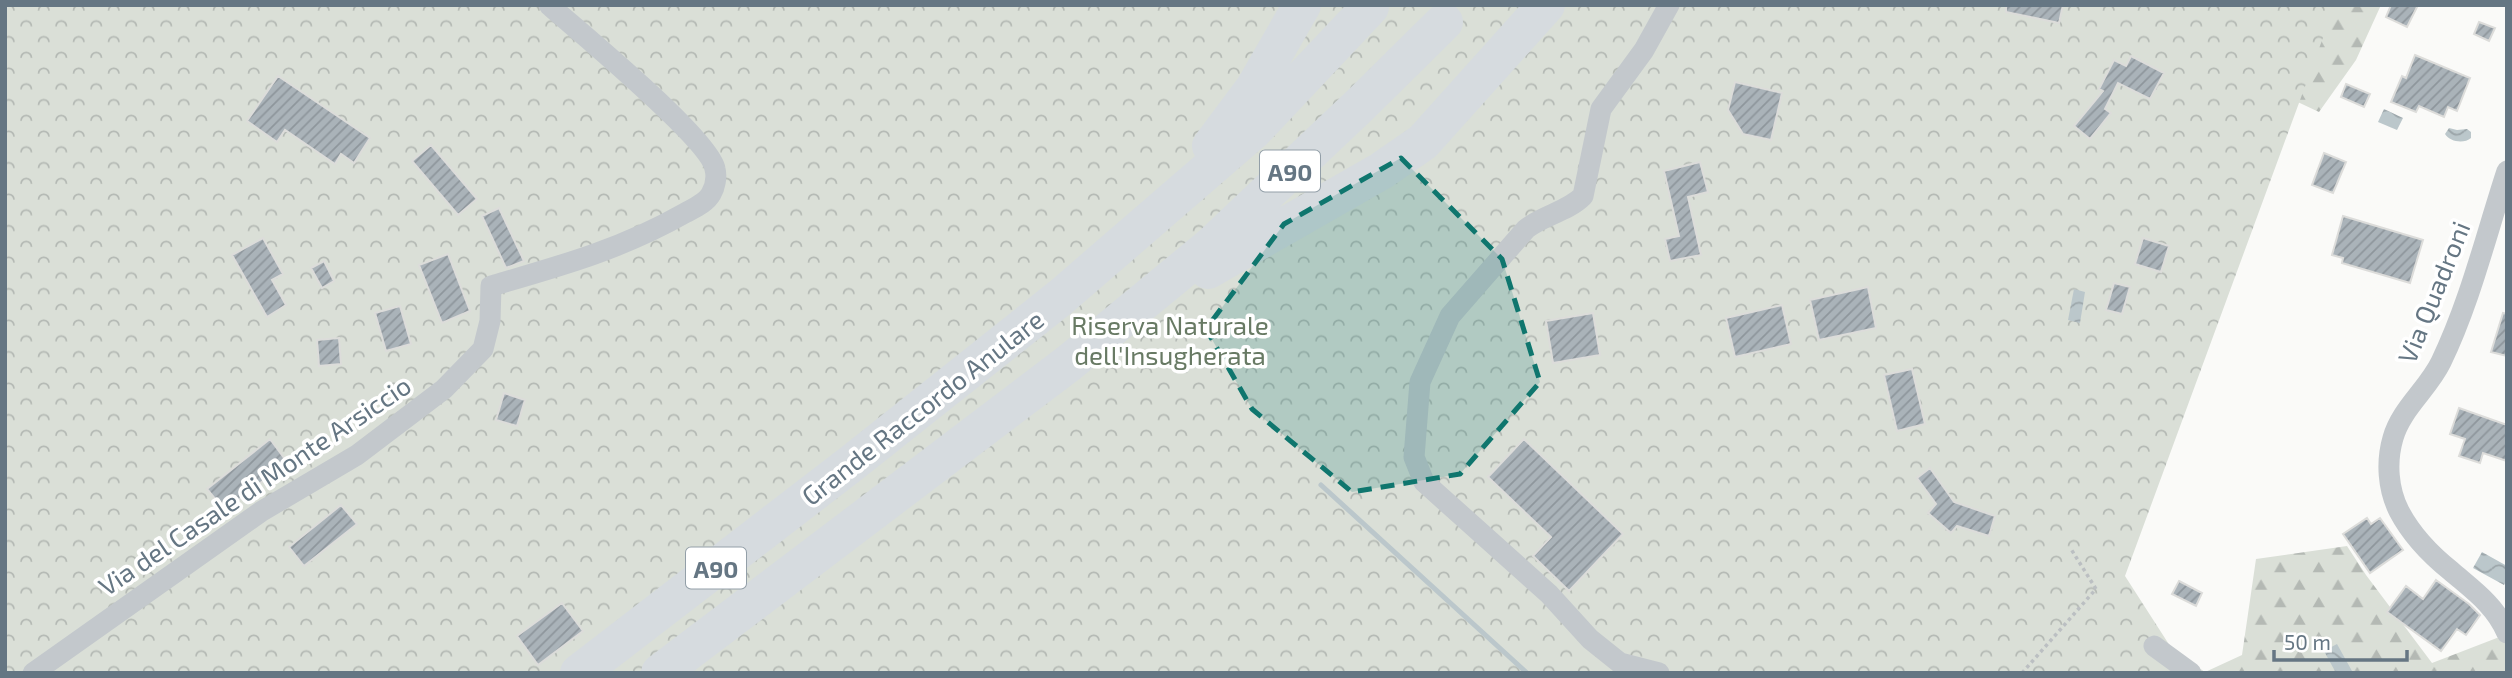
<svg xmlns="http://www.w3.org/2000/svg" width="2512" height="678" viewBox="0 0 2512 678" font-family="'Exo 2',sans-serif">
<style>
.forest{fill:url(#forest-firs)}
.park{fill:url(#park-crowns)}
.water{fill:url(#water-waves)}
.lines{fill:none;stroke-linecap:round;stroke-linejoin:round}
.stream{stroke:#bbc7cb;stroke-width:5}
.building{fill:url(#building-hatch);stroke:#dcdcda;stroke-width:2}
.path{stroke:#bbbfc2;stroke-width:3.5;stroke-dasharray:3.5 3.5;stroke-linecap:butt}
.minor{stroke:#c3c8cc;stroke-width:21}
.motorway{stroke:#d6dbdf;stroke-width:38}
.marked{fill:#0f766e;fill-opacity:0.2;stroke:#0f766e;stroke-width:5;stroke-dasharray:14 9;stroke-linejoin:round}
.labels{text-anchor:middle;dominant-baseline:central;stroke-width:7;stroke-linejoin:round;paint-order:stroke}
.shield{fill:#fff;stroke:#939fa8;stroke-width:2}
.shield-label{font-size:24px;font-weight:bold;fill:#657683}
.street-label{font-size:26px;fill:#657683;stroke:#fff}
.park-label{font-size:26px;fill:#687a64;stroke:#fff}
</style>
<defs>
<pattern id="forest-firs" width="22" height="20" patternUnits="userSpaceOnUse" patternTransform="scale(1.75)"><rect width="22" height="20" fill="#dadfd7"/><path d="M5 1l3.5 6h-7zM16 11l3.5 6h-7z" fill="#b4b9b4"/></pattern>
<pattern id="park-crowns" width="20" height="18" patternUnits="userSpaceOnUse" patternTransform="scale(1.75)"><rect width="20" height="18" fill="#dadfd7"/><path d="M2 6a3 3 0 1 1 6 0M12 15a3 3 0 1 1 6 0" fill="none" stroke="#b4b9b4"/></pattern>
<pattern id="water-waves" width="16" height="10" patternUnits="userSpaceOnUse" patternTransform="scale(1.75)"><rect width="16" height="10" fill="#bbc7cb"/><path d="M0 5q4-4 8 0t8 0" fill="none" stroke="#9ca6aa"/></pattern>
<pattern id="building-hatch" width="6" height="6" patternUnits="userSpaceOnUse" patternTransform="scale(1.75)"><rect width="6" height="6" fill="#aab3b9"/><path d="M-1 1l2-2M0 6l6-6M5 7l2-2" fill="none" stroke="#8e969c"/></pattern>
</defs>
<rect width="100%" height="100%" fill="#fafaf8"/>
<!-- forest -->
<path class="forest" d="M2323,5H2381L2356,60L2319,112L2253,81Z
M2347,546L2366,575L2432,663L2502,636L2507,647V673H2203L2242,655L2256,559Z"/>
<!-- park -->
<path class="park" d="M5,5H2335L2125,576L2170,646L2206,673H5Z"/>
<!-- water -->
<path class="water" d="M2384,109L2403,118L2397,130L2378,122Z
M2449,128L2457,130L2467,129L2471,132V138C2464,144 2450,142 2445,134Z
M2074,289L2085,292L2080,323L2068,320Z
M2482,552L2507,566V579L2504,585L2473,568Z
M2337,644L2352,671L2336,673L2324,651Z"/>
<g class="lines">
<!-- stream -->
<path class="stream" d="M1321,485L1527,673"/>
</g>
<!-- building -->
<path class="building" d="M2006,5H2063L2059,23L2006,12Z
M2391,5H2418L2407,27L2386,17Z
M2479,22L2495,28L2489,41L2474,34Z
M2415,55L2470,78L2457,111L2448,107L2444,117L2419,106L2416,112L2391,102L2402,76L2406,78Z
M2131,56L2164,73L2150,99L2118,83L2105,109L2111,113L2090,139L2074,126L2103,91L2099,89L2114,60L2126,66Z
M278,76L370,138L354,163L341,154L335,164L285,130L277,142L247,121Z
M1735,82L1782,93L1771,140L1743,134L1728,110Z
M2346,84L2370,94L2364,107L2341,97Z
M431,145L477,199L458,215L412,161Z
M2324,153L2346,162L2333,193L2312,185Z
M1700,162L1708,192L1688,197L1701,255L1670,261L1665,239L1679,236L1664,171Z
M499,208L524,261L506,268L482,216Z
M2343,216L2423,240L2410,283L2342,263L2343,258L2332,255Z
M263,238L283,274L272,280L286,305L267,317L232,255Z
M2143,238L2169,246L2161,272L2135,264Z
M448,254L470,311L442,323L419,265Z
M324,261L334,281L322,288L311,268Z
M2114,283L2130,287L2122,314L2106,310Z
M1868,287L1876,328L1819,340L1810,300Z
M1782,305L1791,344L1735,357L1726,318Z
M400,306L411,344L386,351L375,313Z
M1593,313L1600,355L1553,363L1546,321Z
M2503,313L2507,314V356L2491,352Z
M339,338L341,364L319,366L317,340Z
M1912,369L1925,424L1897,431L1884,375Z
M504,393L525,400L517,426L496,420Z
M2459,408L2507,425V461L2483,453L2480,463L2459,456L2465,439L2450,434Z
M270,439L287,462L225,511L207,489Z
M1524,439L1623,534L1569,591L1533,556L1551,537L1488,477Z
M1930,468L1954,502L1995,516L1989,536L1957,526L1951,533L1928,513L1936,504L1917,478Z
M341,505L357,524L304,566L289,547Z
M2367,518L2371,524L2380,518L2403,550L2370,573L2343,534Z
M2436,580L2469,604L2480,615L2466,635L2457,629L2441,651L2387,612L2406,586L2423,599Z
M2179,581L2202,593L2196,606L2172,594Z
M562,603L583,631L538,665L517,636Z"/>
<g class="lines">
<!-- path -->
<path class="path" d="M2022,673L2096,589L2071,549"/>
<!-- minor -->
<path class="minor" d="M2507,171C2486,235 2470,302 2441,362C2428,389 2401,409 2393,438C2386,462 2388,489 2399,511C2411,534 2431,555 2451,571C2473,590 2495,605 2507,633
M2154,646L2191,673
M33,673L262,511L357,455L444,389L483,349L490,321L491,286C560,266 622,249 685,213C694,208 706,203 711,194C715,187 717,177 715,169C710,139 578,31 549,5
M1659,673L1620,663L1590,639L1549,594L1424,482L1414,457L1420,382L1450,316L1526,229C1543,215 1567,212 1583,196L1601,109L1644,50L1669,5"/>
<!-- motorway -->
<path class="motorway" d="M1211,146L1255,87L1302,5
M1208,270L1381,171L1423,142L1546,5
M579,673L852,463L1061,297L1253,131L1370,7
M660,673L1069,363L1211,246L1361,104L1444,22"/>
</g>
<!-- marked area -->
<path class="marked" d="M1401,158L1502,259L1540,382L1460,474L1352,492L1252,409L1206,329L1284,224Z"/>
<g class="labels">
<!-- shield labels -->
<g class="shield">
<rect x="1260" y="150.5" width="60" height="41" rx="5"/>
<rect x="686" y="547.5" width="60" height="41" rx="5"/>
</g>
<g class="shield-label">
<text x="1290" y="171">A90</text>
<text x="716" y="568">A90</text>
</g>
<!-- street labels -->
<g class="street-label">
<text transform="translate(2433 292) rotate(-68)">Via Quadroni</text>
<text transform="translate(922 407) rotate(-38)">Grande Raccordo Anulare</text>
<text transform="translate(254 485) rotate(-34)">Via del Casale di Monte Arsiccio</text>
</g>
<!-- park labels -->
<g class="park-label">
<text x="1170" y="324">Riserva Naturale<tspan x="1170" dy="30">dell'Insugherata</tspan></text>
</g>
</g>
<!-- border -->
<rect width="2512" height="678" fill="none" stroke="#657683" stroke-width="14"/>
<!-- scale -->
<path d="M2274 650v10h133v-10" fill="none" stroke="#657683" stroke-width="3.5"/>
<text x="2284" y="650" font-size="21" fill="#657683" stroke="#ffffff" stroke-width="5" paint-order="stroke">50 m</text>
</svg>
